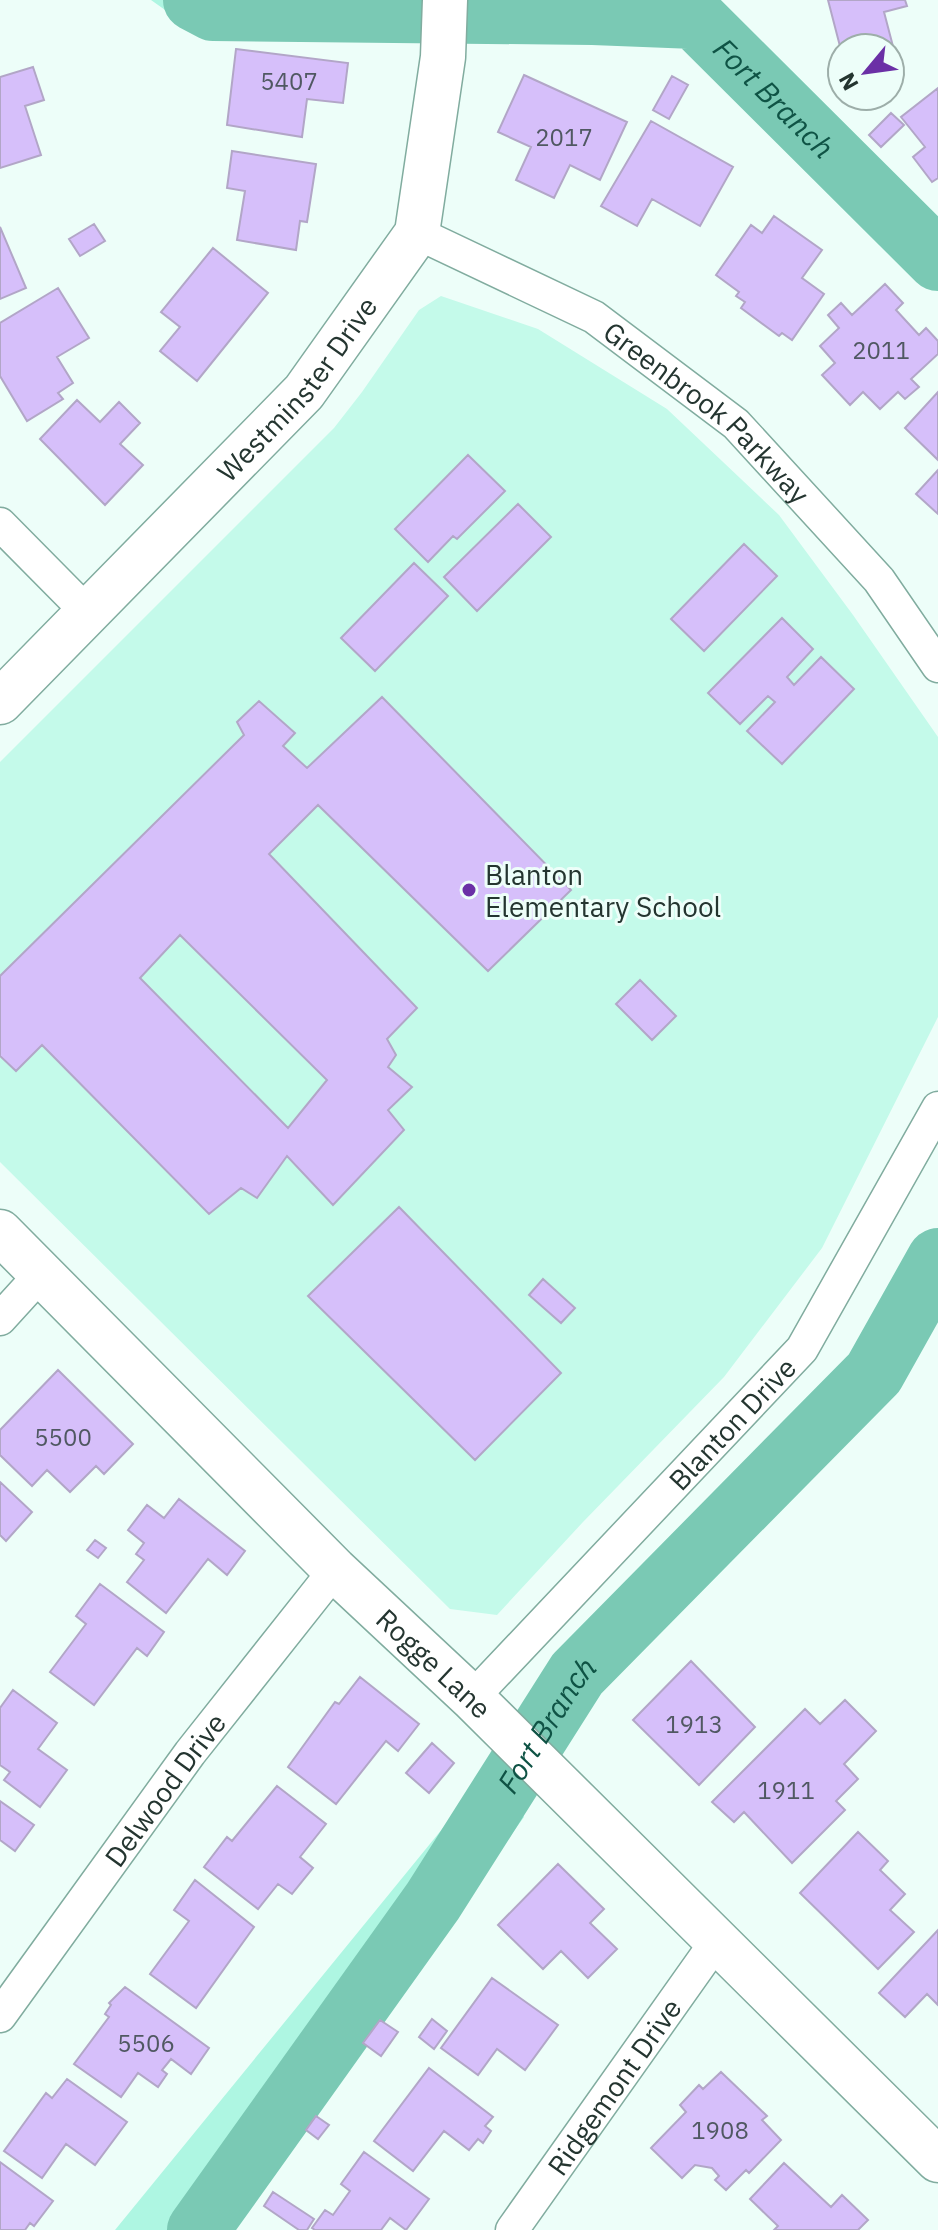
<svg xmlns="http://www.w3.org/2000/svg" width="938" height="2230" viewBox="0 0 938 2230" font-family="'IBM Plex Sans',sans-serif">
<style>
.built{fill:#c4faea}
.green{fill:#aef6e2}
.lines{fill:none;stroke-linecap:round;stroke-linejoin:round}
.river{stroke:#7ac9b4;stroke-width:62}
.building{fill:#d6bffa;stroke:#b2a6c7;stroke-width:2;fill-rule:evenodd}
.street-casing{stroke:#81ac9f;stroke-width:35}
.secondary-casing{stroke:#81ac9f;stroke-width:47}
.street{stroke:#fff;stroke-width:32}
.secondary{stroke:#fff;stroke-width:44}
.poi-dot{fill:#6b30a6;stroke:#edfef9;stroke-width:3}
.labels{text-anchor:middle;dominant-baseline:central;stroke-width:6;stroke-linejoin:round;paint-order:stroke}
.number-label{font-size:24px;fill:#505862}
.street-label{font-size:28px;fill:#243530;stroke:#edfef9}
.poi-label{font-size:28px;fill:#243530;stroke:#edfef9;text-anchor:start}
.water-label{font-size:30px;font-style:italic;fill:#0f5345;stroke:#edfef9}
</style>
<rect width="100%" height="100%" fill="#edfef9"/>
<!-- built -->
<path class="built" d="M441,296L538,329L667,409L779,515L853,615L938,737V1017L822,1248L724,1377L583,1522L497,1615L450,1609L0,1162V762L334,428L362,392L419,310Z"/>
<!-- green -->
<path class="green" d="M151,0H400V37L199,34Z
M487,1774L524,1817L228,2230H115Z"/>
<g class="lines">
<!-- river -->
<g class="river">
<path id="s1" d="M194,0L213,10L593,14L695,18L938,260"/>
<path id="s2" d="M198,2230L433,1901L577,1674L874,1373L938,1259"/>
</g>
</g>
<!-- building -->
<path class="building" d="M828,0H905L907,6L884,12L900,73L890,76V48H842V54Z
M236,49L348,63L343,103L307,99L302,137L227,125Z
M33,67L44,100L25,106L41,155L0,168V77Z
M524,75L627,122L600,180L570,165L554,198L516,180L531,147L498,132Z
M672,76L688,85L669,119L653,110Z
M938,88V178L932,182L913,157L925,147L901,117Z
M891,113L904,125L881,147L869,135Z
M651,121L733,167L700,226L652,199L637,226L601,206Z
M232,151L316,164L307,222L300,221L296,250L237,240L245,191L227,188Z
M774,216L822,250L802,278L824,294L792,340L782,333L779,336L741,308L745,302L736,296L739,292L716,275L751,225L762,233Z
M94,224L105,241L80,256L69,239Z
M0,227L26,288L0,299Z
M213,248L268,293L197,381L160,351L180,327L161,312Z
M885,284L903,303L896,310L919,335L926,328L938,341V354L911,379L919,387L905,399L898,392L880,409L863,392L850,405L822,375L835,363L820,346L839,328L828,315L841,303L852,315Z
M58,288L89,338L57,357L73,383L58,393L63,399L27,421L0,376V323Z
M938,392V460L905,428Z
M77,400L100,422L119,402L140,423L120,444L143,465L105,505L40,439Z
M468,455L505,491L457,539L453,536L428,562L395,529Z
M938,470V514L916,494Z
M518,504L551,537L477,611L444,577Z
M744,544L777,576L704,651L671,619Z
M414,563L448,596L375,671L341,638Z
M782,618L813,649L787,677L794,685L821,657L854,689L782,764L747,731L775,702L768,696L740,724L708,693Z
M382,697L571,890L488,971L318,805L269,854L417,1008L387,1039L396,1055L388,1067L412,1087L388,1110L404,1130L333,1205L287,1156L257,1198L241,1188L209,1214L42,1045L16,1071L0,1056V976L244,735L237,722L259,701L295,733L283,746L307,768ZM180,935L327,1080L288,1128L140,978Z
M640,980L676,1016L652,1040L616,1004Z
M399,1207L561,1373L475,1460L308,1296Z
M543,1279L575,1308L561,1323L529,1295Z
M58,1370L133,1444L104,1474L96,1466L70,1492L47,1470L32,1486L0,1455V1430Z
M0,1482L32,1512L6,1541L0,1535Z
M179,1499L245,1551L227,1575L208,1559L166,1613L127,1582L144,1560L136,1554L144,1543L128,1530L147,1505L164,1518Z
M95,1540L106,1548L98,1558L87,1550Z
M100,1584L164,1632L147,1656L137,1648L94,1705L50,1672L86,1624L76,1616Z
M691,1661L755,1727L699,1785L633,1720Z
M360,1677L419,1724L398,1751L386,1741L336,1804L288,1767L335,1702L339,1704Z
M13,1690L57,1723L38,1749L67,1770L40,1807L4,1780L10,1772L0,1765V1708Z
M845,1700L876,1731L844,1764L858,1779L836,1801L845,1810L792,1863L744,1812L734,1822L712,1802L805,1709L820,1724Z
M432,1743L454,1763L429,1793L406,1773Z
M277,1786L326,1824L300,1857L313,1868L292,1894L278,1884L258,1909L204,1867L227,1837L232,1841Z
M0,1801L34,1825L15,1851L0,1840Z
M858,1832L888,1861L880,1870L905,1894L890,1910L914,1932L878,1969L800,1893Z
M558,1864L604,1909L590,1923L617,1949L588,1978L561,1951L543,1969L498,1925Z
M195,1880L254,1927L196,2008L150,1974L189,1921L174,1910Z
M938,1930V2005L927,1994L905,2017L879,1993Z
M492,1978L558,2025L525,2070L497,2049L478,2075L441,2048Z
M125,1987L209,2048L191,2074L171,2059L162,2070L167,2074L158,2087L138,2073L121,2097L74,2064L109,2017L105,2014L111,2005L109,2003Z
M432,2019L447,2031L434,2049L419,2037Z
M380,2020L398,2032L381,2056L363,2043Z
M429,2068L493,2117L485,2126L491,2131L483,2143L478,2139L469,2150L444,2131L413,2171L374,2141Z
M721,2072L767,2116L762,2120L781,2140L749,2173L746,2170L726,2190L715,2180L719,2176L712,2168L695,2165L682,2178L651,2148L686,2112L680,2105L699,2085L703,2089Z
M67,2079L127,2122L95,2165L66,2144L42,2178L4,2151L46,2093L52,2098Z
M316,2116L329,2125L318,2139L306,2130Z
M364,2152L429,2199L406,2230L390,2218L381,2230H315L312,2228L325,2210L333,2215L350,2191L341,2184Z
M0,2162L53,2201L34,2226L30,2223L25,2230H0Z
M784,2163L831,2207L842,2195L868,2220L858,2230H774L778,2226L750,2199Z
M273,2192L314,2219L307,2230H299L264,2206Z"/>
<g class="lines">
<defs>
<g id="street">
<path id="s3" d="M417,233L594,317L736,424L879,580L938,666"/>
<path d="M0,524L89,614"/>
<path d="M0,1319L41,1274"/>
<path id="s4" d="M472,1698L802,1349L938,1108"/>
<path id="s5" d="M0,2016L190,1753L335,1570"/>
<path id="s6" d="M512,2230L716,1942"/>
</g>
<g id="secondary">
<path id="s7" d="M0,702L304,392L417,233L443,57L445,0"/>
<path id="s8" d="M0,1232L335,1570L472,1698L938,2160"/>
</g>
</defs>
<!-- street casing -->
<use href="#street" class="street-casing"/>
<!-- secondary casing -->
<use href="#secondary" class="secondary-casing"/>
<!-- street -->
<use href="#street" class="street"/>
<!-- secondary -->
<use href="#secondary" class="secondary"/>
</g>
<!-- markers -->
<circle class="poi-dot" cx="469" cy="890" r="8"/>
<g class="labels">
<!-- number labels -->
<g class="number-label">
<text x="289" y="81">5407</text>
<text x="564" y="137">2017</text>
<text x="881" y="350">2011</text>
<text x="63" y="1437">5500</text>
<text x="694" y="1724">1913</text>
<text x="786" y="1790">1911</text>
<text x="146" y="2043">5506</text>
<text x="720" y="2130">1908</text>
</g>
<!-- street labels -->
<g class="street-label">
<text stroke="none"><textPath href="#s7" startOffset="432">Westminster Drive</textPath></text>
<text stroke="none"><textPath href="#s3" startOffset="344">Greenbrook Parkway</textPath></text>
<text stroke="none"><textPath href="#s4" startOffset="378">Blanton Drive</textPath></text>
<text stroke="none"><textPath href="#s8" startOffset="612">Rogge Lane</textPath></text>
<text stroke="none"><textPath href="#s5" startOffset="280">Delwood Drive</textPath></text>
<text stroke="none"><textPath href="#s6" startOffset="176">Ridgemont Drive</textPath></text>
</g>
<!-- poi labels -->
<g class="poi-label">
<text x="485" y="874">Blanton<tspan x="485" dy="32">Elementary School</tspan></text>
</g>
<!-- water labels -->
<g class="water-label">
<text stroke="none"><textPath href="#s1" startOffset="616">Fort Branch</textPath></text>
<text stroke="none"><textPath href="#s2" startOffset="614">Fort Branch</textPath></text>
</g>
</g>
<!-- north arrow -->
<g transform="translate(866 72) rotate(241)"><circle r="38" fill="#edfef9" stroke="#9daea9" stroke-width="2"/>
<path d="M0-6L14 30L0 20L-14 30Z" fill="#6b30a6"/>
<text y="-12" font-size="22" font-weight="bold" text-anchor="middle" fill="#243530">N</text>
</g>
</svg>
